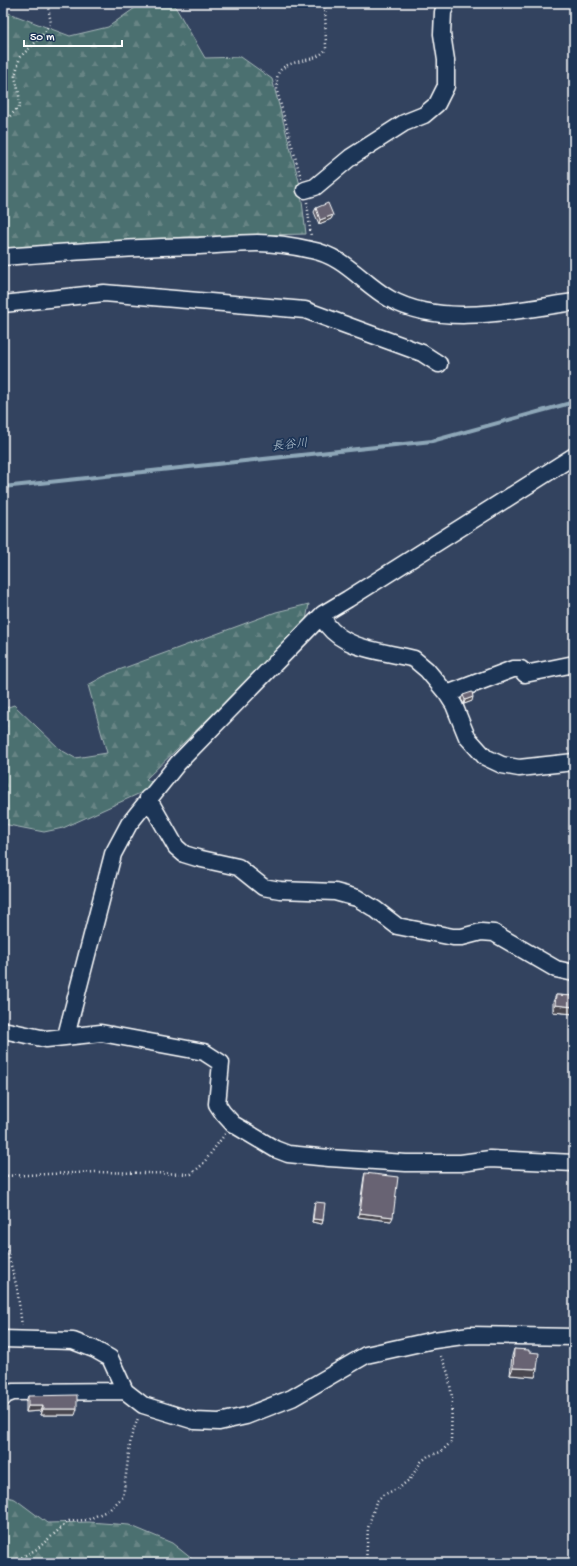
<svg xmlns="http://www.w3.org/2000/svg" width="577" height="1566" viewBox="0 0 577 1566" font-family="'Gochi Hand','Klee One',sans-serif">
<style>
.forest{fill:url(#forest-firs);stroke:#a6b7b8}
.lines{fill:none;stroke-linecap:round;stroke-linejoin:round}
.stream{stroke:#8ea7b8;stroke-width:4}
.minor-casing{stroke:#fff;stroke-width:19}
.path{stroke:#fff;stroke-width:2.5;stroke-dasharray:1 3;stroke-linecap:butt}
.minor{stroke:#1d3557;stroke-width:16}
.wall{fill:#595663;stroke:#fff}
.shaded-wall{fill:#484650;stroke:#fff}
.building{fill:#676473;stroke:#fff}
.labels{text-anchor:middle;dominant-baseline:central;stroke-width:3.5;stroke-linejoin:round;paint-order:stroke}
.water-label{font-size:12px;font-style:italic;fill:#b3c4d0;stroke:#1d3557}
</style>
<defs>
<pattern id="forest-firs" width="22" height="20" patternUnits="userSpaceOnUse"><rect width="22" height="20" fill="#4c6f70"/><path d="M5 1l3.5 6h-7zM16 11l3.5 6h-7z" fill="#678585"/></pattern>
</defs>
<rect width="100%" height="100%" fill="#33435f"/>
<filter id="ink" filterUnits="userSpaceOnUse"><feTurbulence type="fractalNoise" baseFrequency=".025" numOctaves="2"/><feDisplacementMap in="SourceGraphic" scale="8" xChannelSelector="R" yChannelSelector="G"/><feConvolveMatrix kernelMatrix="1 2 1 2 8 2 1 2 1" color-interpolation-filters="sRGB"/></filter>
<g filter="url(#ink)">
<!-- forest -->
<path class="forest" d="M142,3H173L205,58L241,57L272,79L300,185L306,234L185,237L3,251V11L70,36L108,27Z
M309,604L305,625L146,779L158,785L63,828L44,832L3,824V709L14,705L61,750L75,758L107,753L88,685L108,674L276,612Z
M3,1496L15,1499L47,1523L89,1522L129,1525L172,1543L197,1563H3Z"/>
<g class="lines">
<!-- stream -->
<path class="stream" d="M3,487L432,441L574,402"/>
<defs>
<path id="minor" d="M305,190L315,187L351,157L404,123L424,115L437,104L446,86V60L442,34L443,12L447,3
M3,257C68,252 134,247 199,246C219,245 238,243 257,243C275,243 294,246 311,250C344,256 362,283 390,299C442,328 517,310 574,302
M3,304L104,293L305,310L422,353L439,364
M574,456L348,599L323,614C324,617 325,622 327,625C347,651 385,651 414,659L427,670L447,694L454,705L467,737L485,757L502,765L519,768L574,762
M447,694L513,669H521L525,674L574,664
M148,798L176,847L184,854L197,858L238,867L263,887L280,890L335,892L357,898L375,909L397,926L453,937H462L481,932L494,933L556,969L574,973
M3,1030L46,1039L101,1033L204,1052L221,1063L217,1104L223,1113L233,1124L275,1149L288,1154L329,1158L406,1163H461L490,1159L574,1163
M66,1036L113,854L129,824L178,763L323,614
M3,1339L73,1341L94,1349L110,1358L125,1391L143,1405L195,1421L219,1422L246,1416L292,1398L366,1355L434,1340L470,1335L574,1337
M3,1398L5,1395L13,1392L125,1391"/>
</defs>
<!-- minor casing -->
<use href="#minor" class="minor-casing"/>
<!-- path -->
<path class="path" d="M3,120L9,117L20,106L19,94L15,76L20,57L40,38L51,23L48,7L49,3
M301,178L277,91C277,85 276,77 279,72C288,58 316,64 326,49L325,3
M307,202L311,237
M3,1176L95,1172L191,1174L202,1165L225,1134
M3,1235L17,1288L22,1326
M11,1563L37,1549L69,1521L87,1520L109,1510L123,1497L131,1437L138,1418
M366,1563L368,1528L376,1502L383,1495L399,1488L410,1479L421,1462L428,1456L441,1452L451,1442L452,1397L448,1373L440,1354"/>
<!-- minor -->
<use href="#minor" class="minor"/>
</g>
<!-- wall -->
<path class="wall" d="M316,208L333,215L331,219L319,224L314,212Z
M463,695L472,701L464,704L461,699Z
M574,993V1014L553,1012V1002L556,995L573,996Z
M365,1173L391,1221L358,1217L364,1177Z
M315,1202L323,1220L322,1224L312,1222L314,1206Z
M514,1349L529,1352L537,1369L535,1377L510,1375L512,1356Z
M28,1396L75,1415H41V1411L26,1412V1401Z"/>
<!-- shaded-wall -->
<path class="shaded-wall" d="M333,215L331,219L319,224L320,220Z
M473,697L472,701L464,704L465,700Z
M555,1005L574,1007V1014L553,1012Z
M360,1213L393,1217L391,1221L358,1217Z
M313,1219L323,1220L322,1224L312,1222Z
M513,1368L537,1369L535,1377L510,1375Z
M28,1406H43L41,1411L26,1412Z
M43,1409H77L75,1415H41Z"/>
<!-- building -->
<path class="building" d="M328,203L333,215L320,220L316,208Z
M472,692L473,697L465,700L463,695Z
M556,995L574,996V1007L555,1005Z
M365,1173L398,1177L393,1217L360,1213Z
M315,1202L325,1203L323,1220L313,1219Z
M514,1349L529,1350V1352L539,1353L537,1369L513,1368Z
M77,1395V1409H43V1406H28V1396Z"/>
</g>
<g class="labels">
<!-- water labels -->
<g class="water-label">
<text transform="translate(290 446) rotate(-6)">長谷川</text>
</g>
</g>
<!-- margin -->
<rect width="577" height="1566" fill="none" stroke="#1d3557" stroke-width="16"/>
<rect x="8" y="8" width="561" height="1550" fill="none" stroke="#fff" stroke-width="1.5" filter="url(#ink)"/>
<!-- scale -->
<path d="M24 40v6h98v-6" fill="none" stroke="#ffffff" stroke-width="2"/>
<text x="30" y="40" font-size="12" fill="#ffffff" stroke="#1d3557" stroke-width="3" paint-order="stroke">50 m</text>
</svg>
